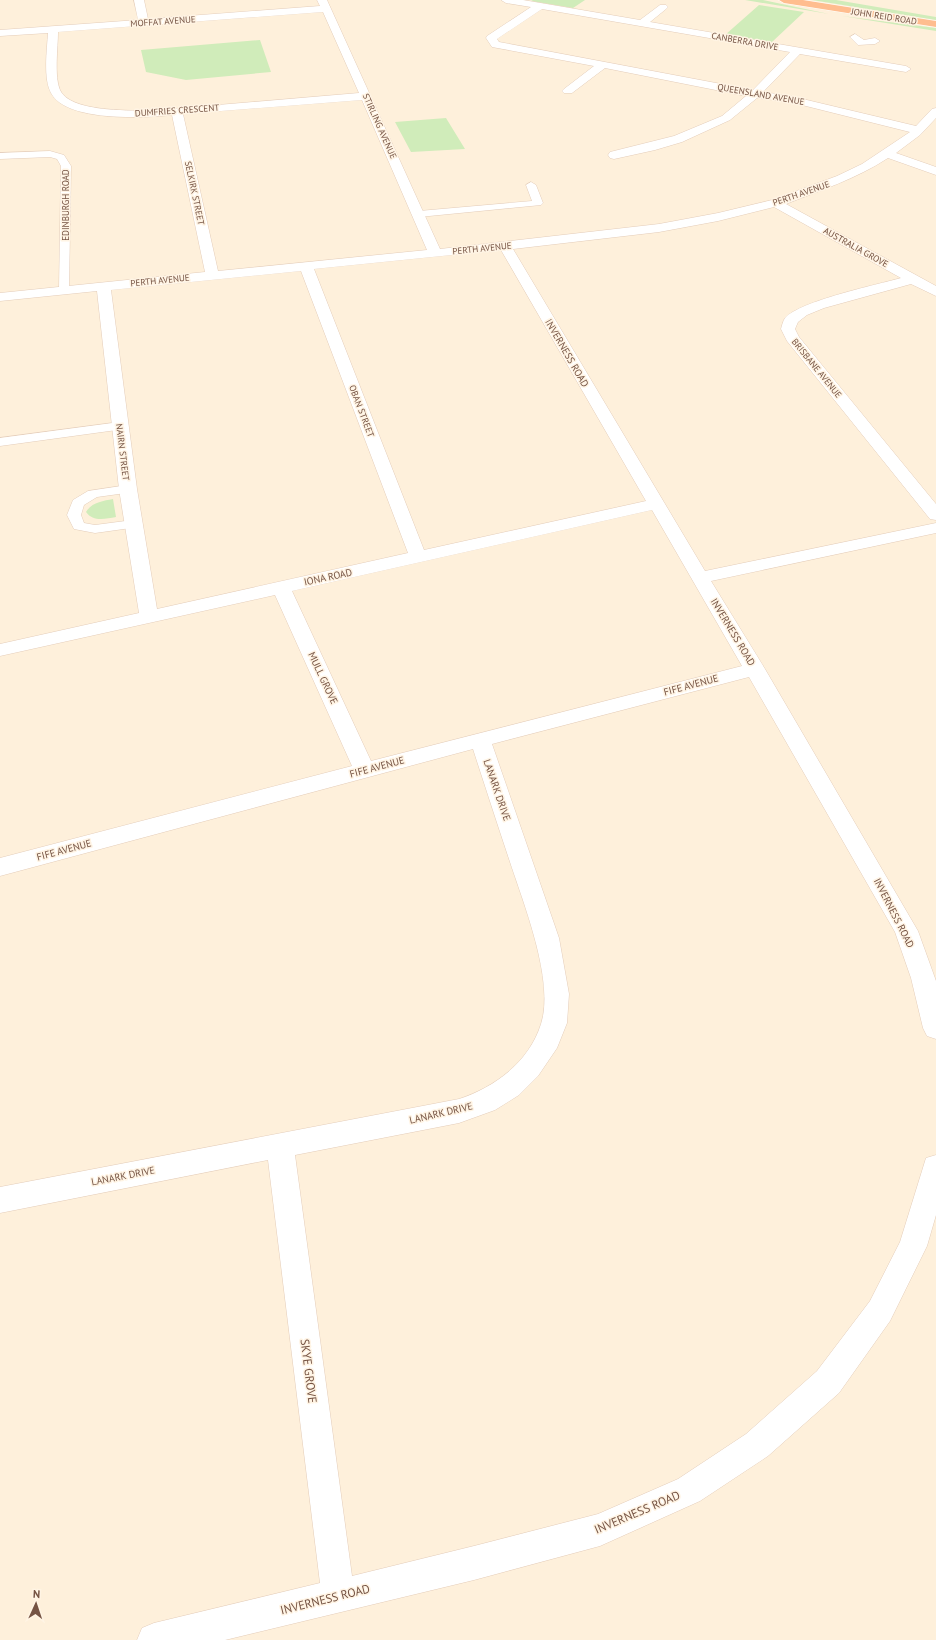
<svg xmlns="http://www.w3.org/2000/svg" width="936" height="1640" viewBox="0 0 936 1640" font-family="'PT Sans',sans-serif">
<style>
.green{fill:#d0ecba}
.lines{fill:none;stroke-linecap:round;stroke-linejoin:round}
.service-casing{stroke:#e4cdba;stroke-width:1}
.minor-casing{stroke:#e4cdba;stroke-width:1}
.trunk-casing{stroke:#fff;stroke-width:1}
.service{fill:#fff;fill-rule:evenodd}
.minor{fill:#fff;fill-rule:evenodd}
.trunk{fill:#ffbd8f;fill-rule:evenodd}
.labels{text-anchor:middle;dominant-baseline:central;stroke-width:3;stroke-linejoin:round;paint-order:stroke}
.far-street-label{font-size:9px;fill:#755343;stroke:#fff4e4}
.street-label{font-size:10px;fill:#755343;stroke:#fff4e4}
.near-street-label{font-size:12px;fill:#755343;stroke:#fff4e4}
</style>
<rect width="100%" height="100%" fill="#fef0db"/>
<!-- green -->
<path class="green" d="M533,0H585L573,8L531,1Z
M745,0H763L829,14Z
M812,0H836L936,17V20Z
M759,5L804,12L772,42L725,35Z
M842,16L936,28V31Z
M260,40L271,72L186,80L146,72L141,50Z
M446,118L465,149L411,152L395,122Z
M113,499L116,517C105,519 93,522 86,512C92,502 103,501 113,499Z"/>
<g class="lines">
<defs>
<path id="service" d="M50,151L64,155L71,166L69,290L64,293L59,290L61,166L57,159L50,157L0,159V153Z
M531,182L536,185L543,203L541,205L419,217L414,214L419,211L532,201L526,185Z
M120,422L124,423L126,426L124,429L0,446V438Z
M128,485L133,486L135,489L133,492L97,497L84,505L81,515L84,523L95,525L133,520L138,521L140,524L138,527L95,533L74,529L67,515L73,500L88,491Z"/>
<path id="minor" d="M134,0H144L148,19L320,6L317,0H327L440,249L659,224L718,213L772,200L837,176L862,164L910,132L790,102L757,98L730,120L682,142L655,150L614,159L610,158L608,155L610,152L674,136L722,116L746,96L605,68L572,93H564L562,91L564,89L594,66L492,47L486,38L487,36L531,7L506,3L501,0H523L640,20L660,5H666L668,7L666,9L650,22L906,66L911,69L906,72L800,54L763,92L790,96L916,126L932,109L936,108V118L920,135L896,153L936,167V175L888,158C856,179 821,190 786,204L936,286V296L911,284L824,308L807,315L798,322L795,329L799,337L936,504V520L930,519L787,341L781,329C782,325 783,321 785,318C800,301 876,285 901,278L774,207L718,221L659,232L513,249L705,571L936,523V533L711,581L765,669L918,931L936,981V1039L927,1036L923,1028L911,978L895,932L749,677L492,744L559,938L569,994L567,1023L557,1048L538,1076L519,1095L495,1110L459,1123L295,1155L352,1576L474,1546L598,1514L678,1479L746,1434L817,1371L870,1301L900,1242L926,1158L936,1155V1215L927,1246L890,1321L839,1393L768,1456L700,1501L600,1546L474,1580L225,1640H137L142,1628L154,1623L320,1583L268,1160L0,1213V1187L459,1099C495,1087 529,1062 541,1024C555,981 523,902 509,859C497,823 485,786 473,749L0,876V858L352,766L275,595L0,656V644L139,613L119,489L97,291L0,301V293L205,272L172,115C144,118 66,122 51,93C43,79 47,49 48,33L0,36V30L138,20ZM542,9L790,52L753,90L499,42L497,39ZM323,12L359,93L147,111C127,110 70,112 60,90C54,76 58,48 58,32ZM362,100L427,250L218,271L183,114ZM501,250L646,501L424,550L314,269ZM301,271L408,553L157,609L137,489L111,290ZM652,510L742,666L371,761L292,591Z
M855,34L864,40L875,38L880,41L875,44L858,45L850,37Z"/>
<path id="trunk" d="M779,0H803L936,21V27L784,3Z"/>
</defs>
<!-- service casing -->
<use href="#service" class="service-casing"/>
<!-- minor casing -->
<use href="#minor" class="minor-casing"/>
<!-- trunk casing -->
<use href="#trunk" class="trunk-casing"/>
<!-- service -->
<use href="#service" class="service"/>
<!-- minor -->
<use href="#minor" class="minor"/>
<!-- trunk -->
<use href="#trunk" class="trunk"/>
</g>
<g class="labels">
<!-- far-street labels -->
<g class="far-street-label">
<text transform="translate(884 16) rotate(9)">JOHN REID ROAD</text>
<text transform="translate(163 21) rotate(-4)">MOFFAT AVENUE</text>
<text transform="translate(745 41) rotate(10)">CANBERRA DRIVE</text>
<text transform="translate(761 94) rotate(10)">QUEENSLAND AVENUE</text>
<text transform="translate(177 110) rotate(-4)">DUMFRIES CRESCENT</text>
<text transform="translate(380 126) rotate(66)">STIRLING AVENUE</text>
<text transform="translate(195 193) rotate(78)">SELKIRK STREET</text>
<text transform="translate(801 193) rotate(-19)">PERTH AVENUE</text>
<text transform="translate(65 205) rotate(-90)">EDINBURGH ROAD</text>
<text transform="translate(856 247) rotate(29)">AUSTRALIA GROVE</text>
<text transform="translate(482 248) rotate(-6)">PERTH AVENUE</text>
<text transform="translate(160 280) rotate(-6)">PERTH AVENUE</text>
<text transform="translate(817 368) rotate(51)">BRISBANE AVENUE</text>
<text transform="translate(362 411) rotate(69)">OBAN STREET</text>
<text transform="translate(123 452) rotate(83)">NAIRN STREET</text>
</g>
<!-- street labels -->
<g class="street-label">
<text transform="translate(567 353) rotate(60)">INVERNESS ROAD</text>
<text transform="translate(328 577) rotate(-12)">IONA ROAD</text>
<text transform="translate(733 632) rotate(59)">INVERNESS ROAD</text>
<text transform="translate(323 678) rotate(65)">MULL GROVE</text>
<text transform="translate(691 685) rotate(-15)">FIFE AVENUE</text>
<text transform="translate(377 767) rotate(-15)">FIFE AVENUE</text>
<text transform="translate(497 790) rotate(71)">LANARK DRIVE</text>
<text transform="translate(64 850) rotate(-15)">FIFE AVENUE</text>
<text transform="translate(894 913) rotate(63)">INVERNESS ROAD</text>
<text transform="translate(441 1113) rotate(-13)">LANARK DRIVE</text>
<text transform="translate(123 1176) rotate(-11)">LANARK DRIVE</text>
</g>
<!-- near-street labels -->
<g class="near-street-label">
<text transform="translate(309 1371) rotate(83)">SKYE GROVE</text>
<text transform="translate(637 1512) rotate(-23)">INVERNESS ROAD</text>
<text transform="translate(325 1599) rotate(-14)">INVERNESS ROAD</text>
</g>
</g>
<!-- north arrow -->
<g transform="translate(36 1604) rotate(3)" stroke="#fff4e4" stroke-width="3" paint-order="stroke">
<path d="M0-3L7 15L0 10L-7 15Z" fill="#755343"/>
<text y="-6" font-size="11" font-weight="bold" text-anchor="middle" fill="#755343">N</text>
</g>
</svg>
